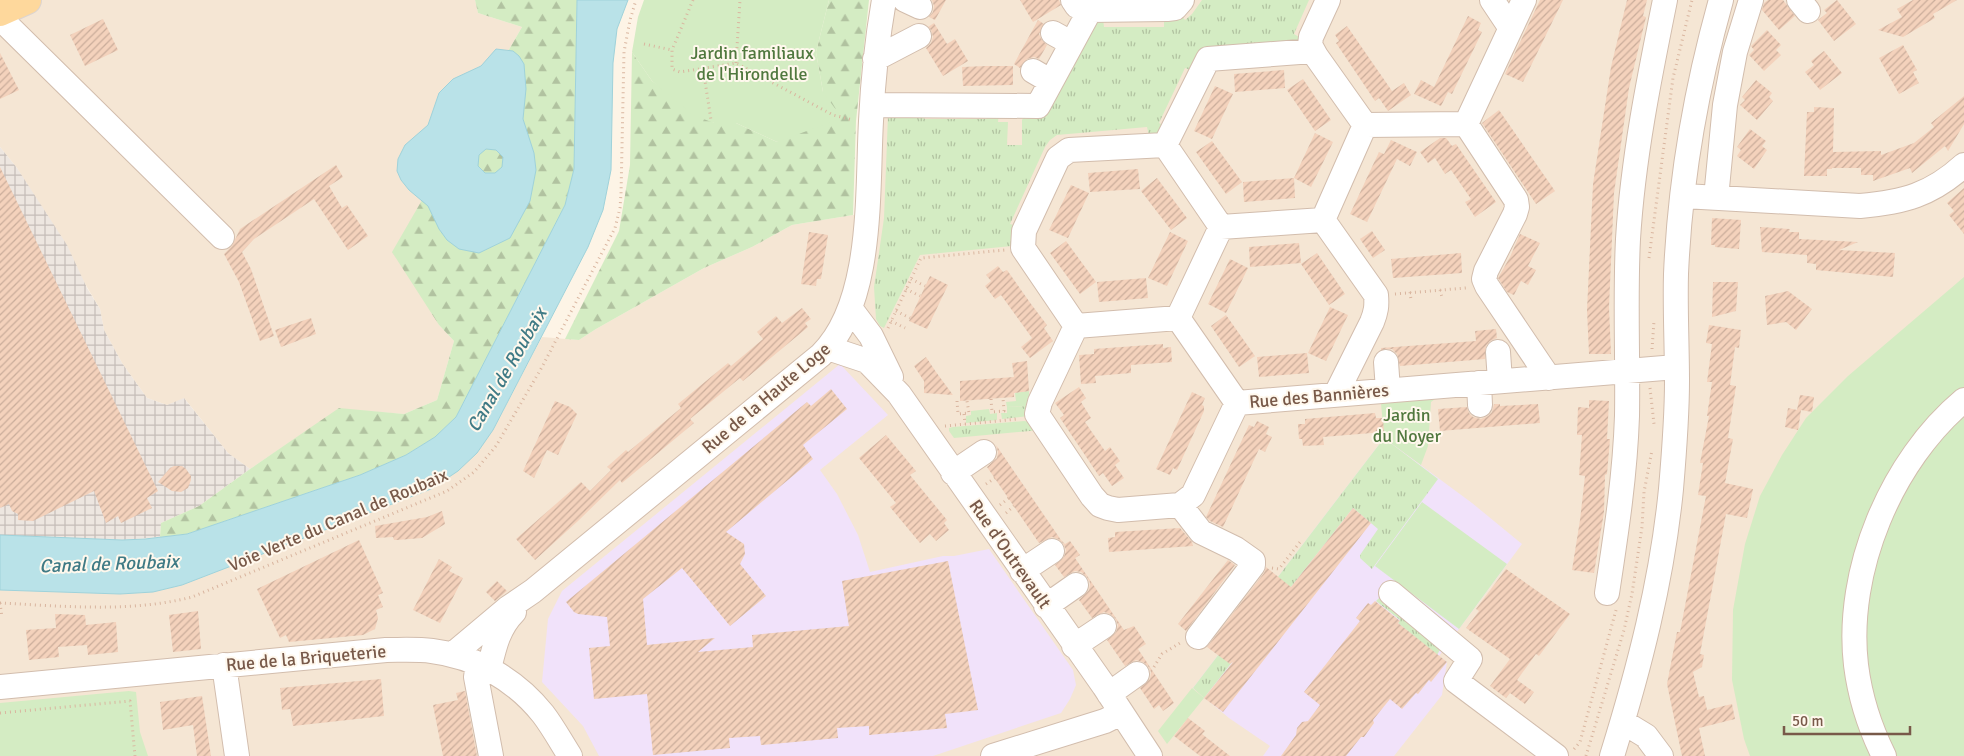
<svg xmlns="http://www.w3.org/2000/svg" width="1964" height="756" viewBox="0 0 1964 756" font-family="Signika,sans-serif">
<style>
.residential{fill:#f5e6d4}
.industrial{fill:url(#industrial-grid)}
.education{fill:#f1e2fa}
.grass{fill:url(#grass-tufts)}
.forest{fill:url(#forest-firs)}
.garden{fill:#d4ecc3}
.water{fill:#b9e2e8;stroke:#9fd2da;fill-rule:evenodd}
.building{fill:url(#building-hatch)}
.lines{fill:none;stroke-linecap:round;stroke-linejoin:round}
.minor-casing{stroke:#d2bdad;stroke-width:26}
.major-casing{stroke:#dcd4d0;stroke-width:30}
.path{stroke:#d9b59f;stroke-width:3;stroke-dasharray:1 4;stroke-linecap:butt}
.minor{stroke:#fff;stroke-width:24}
.major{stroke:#fed89c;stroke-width:28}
.labels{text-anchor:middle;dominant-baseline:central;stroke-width:4;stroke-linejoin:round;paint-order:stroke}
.park-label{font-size:18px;fill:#50783e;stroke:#fff8ed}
.street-label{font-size:18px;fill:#785949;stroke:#fff8ed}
.water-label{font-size:19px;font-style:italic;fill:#3f7a85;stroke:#fff8ed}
</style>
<defs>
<pattern id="industrial-grid" width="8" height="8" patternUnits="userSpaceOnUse" patternTransform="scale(1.25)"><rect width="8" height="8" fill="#ede6e0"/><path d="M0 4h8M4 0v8" fill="none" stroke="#c5bdb8"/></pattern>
<pattern id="grass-tufts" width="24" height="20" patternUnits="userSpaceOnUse" patternTransform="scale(1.25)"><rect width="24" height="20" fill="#d4ecc3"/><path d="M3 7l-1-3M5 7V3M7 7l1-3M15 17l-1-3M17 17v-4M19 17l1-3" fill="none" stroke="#b1c2a0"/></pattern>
<pattern id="forest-firs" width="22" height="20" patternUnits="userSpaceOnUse" patternTransform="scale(1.25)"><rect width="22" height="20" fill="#d4ecc3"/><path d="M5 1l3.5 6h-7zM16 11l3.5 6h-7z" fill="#b1c2a0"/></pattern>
<pattern id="building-hatch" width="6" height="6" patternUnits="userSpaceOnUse" patternTransform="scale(1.25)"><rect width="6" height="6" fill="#f4d2bc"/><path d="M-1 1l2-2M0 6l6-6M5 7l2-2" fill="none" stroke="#caad9b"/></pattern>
</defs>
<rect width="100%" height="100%" fill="#fdf4e6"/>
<!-- residential -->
<path class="residential" d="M0,0H475L478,13L522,27L415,213L439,325L454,341L437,400L404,414L339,409L250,469L228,453L185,399L167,405L147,398L122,363L104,330L100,309L17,168L0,147Z
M889,0H1964V756H0V590L120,594L153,592L182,585L431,489L458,471L493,430L542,337L579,340L596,329L704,268L752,247L792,225L853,215H873Z"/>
<!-- industrial -->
<path class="industrial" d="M0,147L17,168L67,245L87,288L100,309L104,330L122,363L147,398L167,405L184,398L228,453L250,469L199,506L161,523L160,537L122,540L0,535Z"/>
<!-- education -->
<path class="education" d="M840,364L888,415L820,470L837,494L858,535L870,572L943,556H954L989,549L1073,670L1076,685L1070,699L1061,713L933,756H599L583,726L542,682L548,619L562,591Z
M1384,438L1472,503L1522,544L1439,656L1447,662L1442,695L1394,756H1263L1270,746L1229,718L1193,688Z"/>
<!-- grass -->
<path class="grass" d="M1202,0H1309L1294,34L1304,40L1195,72L1185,68L1159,123L1169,128L1150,140L1147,127L1057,135L1050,140L1045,147L1010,224L1021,227L1012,246L920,255L884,328L880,326L876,319L874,287L884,218L888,115L920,114L925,119H986L990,113L999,112L998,122H1008L1007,145H1022V120L1025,115L1096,21L1103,19L1104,27H1164V14L1178,12L1185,20L1192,14Z
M1029,406V416L1002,419L1001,413H1007V407Z
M989,409L990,414L997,413V420L966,423V416L971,415V411Z
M1024,421L1031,422L1041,430L954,438L949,431V428L953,427Z
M1384,438L1438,479L1372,569L1360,558V555L1378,529L1353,508L1204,698L1193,688Z
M1381,596L1441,648L1437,655L1398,623L1400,620L1376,601Z"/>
<!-- forest -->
<path class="forest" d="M475,0H577L574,169L565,205L456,417L435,437L406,455L360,475L187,534L160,537L161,523L199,506L250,469L339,408L404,414L437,400L454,341L439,325L392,252L522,27L478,13Z
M829,0H869L856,121L853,215L792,225L752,247L704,268L596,329L579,340L565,339L619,231L630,165L632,52L652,81L714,123H736L777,142L823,92L816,52Z"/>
<!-- garden -->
<path class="garden" d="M644,0H829L816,52L823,92L842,118L777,142L736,123H714L693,115L652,81L632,52L638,17Z
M1964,277V756H1750L1744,739L1732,680L1733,610L1745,544L1760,496L1782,455L1806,418L1848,376Z
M1029,391V406L1007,407L1006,402L1016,401L1015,393Z
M1435,399L1431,402L1428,446L1421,465L1384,438L1381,403Z
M1422,502L1507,564L1459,629L1375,566Z
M1192,688L1204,698L1167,744L1158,731Z
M129,691L136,692L140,732L148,756H0V703Z"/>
<!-- water -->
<path class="water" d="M577,0H628L617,29L613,63L611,170L603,210L588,247L493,430L477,453L458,471L431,489L182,585L153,592L120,594L0,590V535L122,540L145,539L187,534L360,475L406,455L435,437L456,417L565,205L574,169Z
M496,49L513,51L519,56L524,64L526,89L523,119L534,153L536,170L530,201L510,238L479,253L459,249L447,240L439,229L428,206L409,190L401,180L397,171L398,159L405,145L428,125L439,93L453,79L481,66ZM486,149L496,150L503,157L502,167L495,173H485L478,166L479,155Z"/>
<!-- building -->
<path class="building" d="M932,0H946L935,20L929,17L933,12L934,6Z
M1020,0H1059L1061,5L1033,22Z
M1540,0H1563L1523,82L1505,74Z
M1627,0H1647L1643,16L1646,17L1629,88L1614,193L1609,307L1611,354H1589L1587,310L1593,184L1611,67Z
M1768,0H1783L1795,16L1779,30L1762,10L1764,3Z
M1837,0L1856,24L1834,41L1818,20L1827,13L1824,10Z
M1913,0H1957L1933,14L1935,18L1903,37L1878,30L1902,17L1897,9Z
M1468,16L1481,23L1478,30L1482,32L1452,94L1448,92L1441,106L1414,94L1421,80L1434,87Z
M103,19L118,50L85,66L70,35Z
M1038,20L1044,24L1039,34L1042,40L1047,45L1039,59L1034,57L1027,59L1020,68L1014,64Z
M934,23L947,44L955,39L968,61L943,76L926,48L931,43L933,37L931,30L928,27Z
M1347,26L1392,91L1404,83L1411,95L1388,111L1379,98L1375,101L1336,43L1339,41L1335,35Z
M1767,30L1781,45L1776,50L1781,55L1764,71L1749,55L1754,50L1751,46Z
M1903,45L1917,70L1913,72L1919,83L1899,94L1879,58Z
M1824,51L1842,73L1820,90L1805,72L1814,65L1811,61Z
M0,53L19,90L0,99Z
M987,66H1013V85L963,86L962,67Z
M1284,70L1285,88L1235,92L1234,74Z
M1303,79L1331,120L1315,131L1287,90Z
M1756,80L1772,93L1769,97L1773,101L1757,120L1740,105L1745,100L1742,97Z
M1215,86L1233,94L1212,139L1194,131Z
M1964,96V124L1948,151L1945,146L1912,173L1910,168L1873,181V175H1861V168H1832V169H1827V176H1804L1807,112H1814V107L1834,108L1833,152L1881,151V155L1914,143L1934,127L1931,123Z
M1499,110L1555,191L1536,204L1482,123Z
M1750,129L1766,141L1762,146L1767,150L1754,169L1737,156L1741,150L1737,147Z
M1315,133L1333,142L1311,187L1294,178Z
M1440,138H1446L1452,146L1456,144L1496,202L1475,217L1465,202L1471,199L1451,170L1445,174L1435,158L1428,163L1420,152Z
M1391,140L1417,152L1410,166L1397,159L1367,222L1350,214L1379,152L1384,154Z
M1212,141L1242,182L1226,194L1196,152Z
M336,165L343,177L329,186L342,208L347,205L368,236L348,250L314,199L254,239L242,252L251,269L274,336L260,341L239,282L224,254L232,246L240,229Z
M0,167L158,491L147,498L152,508L121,523L118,516L106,523L94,491L33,521L18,520V514L12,511L9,504L0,508Z
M1138,169L1140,189L1090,192L1088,173Z
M1157,178L1187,218L1171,230L1141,191Z
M1294,178L1295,198L1244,202L1243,182Z
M1071,185L1089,193L1068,238L1049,230Z
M1964,188V234L1949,215L1954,211L1947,203Z
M1712,218L1741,220L1739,249L1715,247V245H1711Z
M1760,227L1790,229L1789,232H1799V239L1858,242L1839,250L1895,253L1893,277L1816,270V264L1807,263V255L1762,252Z
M1372,231L1385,250L1373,258L1360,239Z
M809,232L828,235L821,279H817L816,286L801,284Z
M1170,232L1188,241L1167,286L1148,278Z
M1520,234L1540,243L1528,266L1536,270L1528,285L1521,281L1514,295L1507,292L1498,278L1510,257Z
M1066,241L1096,282L1080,294L1050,253Z
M1299,243L1301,263L1250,267L1249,247Z
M1317,253L1345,294L1329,305L1301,264Z
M1461,253L1462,273L1393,278L1391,259Z
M1230,259L1248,268L1226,313L1208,304Z
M998,266L1003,272L1007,270L1031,304L1047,325L1044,328L1053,341L1030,358L1021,347L1032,338L1001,295L995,299L985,286L991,281L986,275Z
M930,276L948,285L927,329L909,321Z
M1146,278L1148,298L1099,302L1097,282Z
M1713,282H1738L1736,311L1712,317Z
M1788,291L1812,309L1796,330L1786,322L1767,325L1765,296Z
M1330,307L1348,315L1326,361L1308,353Z
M802,308L811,319L805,323L808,327L743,381L740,378L690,419L694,423L622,483L620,480L578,521L535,560L516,539L581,482L590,491L611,470L607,467L626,450L628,452L681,408L678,404L728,363L731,366L763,339L757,332L776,316L782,323Z
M1226,315L1255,356L1239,367L1211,326Z
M311,318L316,334L281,347L275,330Z
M1709,325L1741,330L1739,348L1735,347L1730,385L1736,386L1728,438L1733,439L1725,483L1753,489L1747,518L1726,514L1700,654L1704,655L1702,667L1693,672L1699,697L1704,696L1707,710L1732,704L1735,719L1699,728L1705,756H1682L1667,684L1677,632H1680L1706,496L1698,495L1703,463H1700L1709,416H1707L1712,382H1707L1712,344L1706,343Z
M1496,329L1497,338L1490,341L1486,346L1485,359L1400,366L1397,354L1392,349L1381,350V348L1476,341L1475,331Z
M1163,344V348L1171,347L1172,362L1131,365V373L1095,376L1096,383L1081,384L1079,355L1094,354V349Z
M1307,353L1309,373L1259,377L1257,357Z
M926,357L936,372L953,395L924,393V381L914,366Z
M1027,361L1029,391L1014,393V397L960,401V381L1014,377L1012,363Z
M1079,387L1086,398L1081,402L1091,418L1085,422L1105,451L1110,447L1120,461L1115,465L1124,478L1112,486L1103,473L1099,476L1060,418L1064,415L1055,403Z
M831,389L847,409L803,445L813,459L726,532L744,544L745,554L740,564L766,596L730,626L682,568L643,599L647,645L715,638L698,652L753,647L752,635L849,626L842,581L948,561L978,710L945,714L947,728L869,735V726L837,728L838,738L761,745L760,736L729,738L730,748L653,755L647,694L594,699L589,648L610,646L607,617L578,614L574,612L566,602L807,402L811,406Z
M1192,392L1205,398L1202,405L1204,406V411L1177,470L1173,468L1170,475L1156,469Z
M1800,395L1814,397L1812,412L1801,410L1798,430L1785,427L1788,408L1797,410Z
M1589,400L1609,401L1607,439H1610L1607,474L1605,475L1604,512L1594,573L1572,570L1580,520L1585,476L1579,475L1582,435H1577L1578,407L1589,408Z
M555,401L570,407L577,414L558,455L547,450L534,478L523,471Z
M1494,404H1500V406L1538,404L1540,423L1440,431L1438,409L1467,407L1469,413L1473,417L1481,419L1488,416L1492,412Z
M1375,413L1376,418H1383L1384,432L1323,437L1324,445L1303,446L1302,439H1299L1298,424H1305V419Z
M1257,421L1269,427L1266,434L1272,437L1265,452L1259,449L1223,527L1210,521L1206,517L1249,425L1254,427Z
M886,435L916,471L910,475L947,520L944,523L949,530L936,541L930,534L920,543L890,507L896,503L859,458Z
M996,445L1061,540L1065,544L1070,541L1080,555L1075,558L1124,630L1134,626L1146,644L1138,649L1174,703L1163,711L1159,705L1154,709L1140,688L1150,679L1151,672L1148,666L1143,662L1136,660L1125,666L1107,640L1116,632L1118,625L1115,618L1110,614L1104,612L1092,618L1079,600L1089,590L1090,583L1087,577L1081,572L1075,571L1064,577L1055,565L1064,557L1066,550L1063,543L1058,539L1052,537L1039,543L987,467L997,458L998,452Z
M174,466H182L186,469L191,476V480L188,488L181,492L172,491L158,482L170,468Z
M1353,508L1371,523L1223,712L1204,698L1233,662L1230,664L1207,647L1264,573L1266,567L1291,587Z
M442,511L445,524L422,538L397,540H394L393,537L376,538L375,526L427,517Z
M1180,528L1192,542L1193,546L1109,552L1108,538L1115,537V532Z
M359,540L383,593L378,595L383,607L376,610L378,618L375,629L363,635L289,642L286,635L280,638L257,589Z
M439,559L452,567L449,571L463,578L440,623L413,610Z
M1228,560L1235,565L1186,631L1178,624Z
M1506,569L1570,614L1539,656L1536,654L1517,680L1534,692L1525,704L1510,693L1506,698L1490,686L1510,659L1466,628L1479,611L1476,609Z
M497,581L507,591L495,601L486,592Z
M1375,601L1400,621L1398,623L1447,662L1431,682L1429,680L1418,694L1416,693L1402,709L1390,699L1373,720L1374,723L1364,737H1361L1346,756H1281L1296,735L1297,728L1302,722L1308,721L1320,705L1304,692L1360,621L1356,618L1368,603L1371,605Z
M198,611L201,649L173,652L169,615Z
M55,614L85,615L86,625L116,622L118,652L88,655L87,645L58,647L59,657L29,660L26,630L56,628Z
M381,679L384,716L293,726L290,709L282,710L280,688Z
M465,691L477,756H443L433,705L458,700L456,693Z
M202,696L211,756H197L193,725L163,730L160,702Z
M1188,718L1205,731L1202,734L1230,756H1200L1174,736Z"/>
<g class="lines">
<defs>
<path id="minor" d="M905,0L920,7
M1073,0L1077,6L1090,10L1167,9L1175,8L1182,0
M1328,0L1311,37L1310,45L1316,56L1365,125
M1492,0L1510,27
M1799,0L1808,11
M0,18L222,237
M1053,33L1071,43
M875,59L919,36
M1033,71L1050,81
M872,105L1038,106L1090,10
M1466,124L1516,200L1517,207L1515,214L1486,271L1484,279L1487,286L1549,378
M1466,124L1524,0
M1165,145L1208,59L1313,51
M1684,196L1860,206C1904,202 1931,195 1964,165
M1716,198L1725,105L1735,52L1751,0
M1221,227L1323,220
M850,308L871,336L891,377
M1076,326L1023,248L1024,231L1058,158L1069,150L1165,145L1221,227L1178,318
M828,348L867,361L899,394L1104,686L1150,756
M1498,352L1500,381
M1386,362L1388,390
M1479,383L1480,405
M1336,394L1372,322C1376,312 1377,306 1376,295L1323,220L1365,125L1466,124
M1237,403L1193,495L1180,505L1118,510L1108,508L1100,505L1092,496L1037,414L1040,402L1076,326L1178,318L1237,403L1676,367
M953,473L984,452
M1180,505L1201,532L1236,549L1253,561V565L1198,637
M1022,571L1052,551
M1391,593L1470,659L1456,681L1556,756
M1607,593C1616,534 1625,476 1627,416C1628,357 1625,298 1628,239C1633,158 1649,79 1665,0
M1046,606L1076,585
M1074,646L1104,626
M452,655L508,608L533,591L821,355C874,303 867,191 871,121C873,80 877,40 884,0
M478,664L476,677L491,756
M224,665L237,756
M489,669C494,648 498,628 514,612
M0,687L386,650C401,650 417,649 432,651C475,656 516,680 543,714C553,727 561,742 570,756
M1109,694L1137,674
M1623,722L1646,736L1661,756
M993,756L1105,721L1121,713
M1612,756C1639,669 1662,581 1671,489C1674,454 1677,417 1677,381C1677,346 1675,309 1676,274C1680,181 1696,89 1721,0
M1884,756C1870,728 1860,697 1856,665C1845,571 1891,461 1964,400"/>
<path id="major" d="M0,12L27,0"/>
</defs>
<!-- minor casing -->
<use href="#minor" class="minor-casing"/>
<!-- major casing -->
<use href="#major" class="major-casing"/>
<!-- path -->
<path class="path" d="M693,0L672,50V69L680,72L736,63L833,115L853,120
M644,44L672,50
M736,63L740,0
M703,68L711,120
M1649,258L1673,78L1692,0
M911,279L925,286
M906,289L920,296
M1440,290L1442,297
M1410,292L1411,300
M1395,294L1466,288
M896,311L910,318
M891,321L905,328
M888,328L921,258L1005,250
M1652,349L1654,321
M1650,388L1654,424
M991,399L992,412L1004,411L1003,398
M957,401L958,414L969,413L967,401
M964,414L965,424
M945,426L1018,419
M986,484L995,478
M1000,505L1009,498
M1006,513L1014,506
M1272,568L1279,569L1300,542
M0,603C63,606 130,613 192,597L447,491L474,472L496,446L542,367L615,228L620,208L621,194L624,52L630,20L636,0
M0,603L2,617
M1154,667L1162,654L1180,643
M0,713L130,701L135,756
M1574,749L1580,742L1616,610
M1586,756L1624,630L1632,594L1642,527L1644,492L1652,450"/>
<!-- minor -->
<use href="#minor" class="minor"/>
<!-- major -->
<use href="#major" class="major"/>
</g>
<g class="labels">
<!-- park labels -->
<g class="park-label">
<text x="752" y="53">Jardin familiaux<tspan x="752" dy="21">de l'Hirondelle</tspan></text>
<text x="1407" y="415">Jardin<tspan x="1407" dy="21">du Noyer</tspan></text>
</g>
<!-- street labels -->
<g class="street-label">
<text transform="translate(1319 396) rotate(-5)">Rue des Bannières</text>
<text transform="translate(766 398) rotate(-40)">Rue de la Haute Loge</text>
<text transform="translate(338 520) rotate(-23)">Voie Verte du Canal de Roubaix</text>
<text transform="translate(1010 554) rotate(55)">Rue d'Outrevault</text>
<text transform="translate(306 658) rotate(-5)">Rue de la Briqueterie</text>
</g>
<!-- water labels -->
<g class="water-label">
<text transform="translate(507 370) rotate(-60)">Canal de Roubaix</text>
<text transform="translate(109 564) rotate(-2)">Canal de Roubaix</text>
</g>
</g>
<!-- scale -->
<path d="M1784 726v8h126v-8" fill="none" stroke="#785949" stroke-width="2.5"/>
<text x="1792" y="726" font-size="15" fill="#785949" stroke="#fff8ed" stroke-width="4" paint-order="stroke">50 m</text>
</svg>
